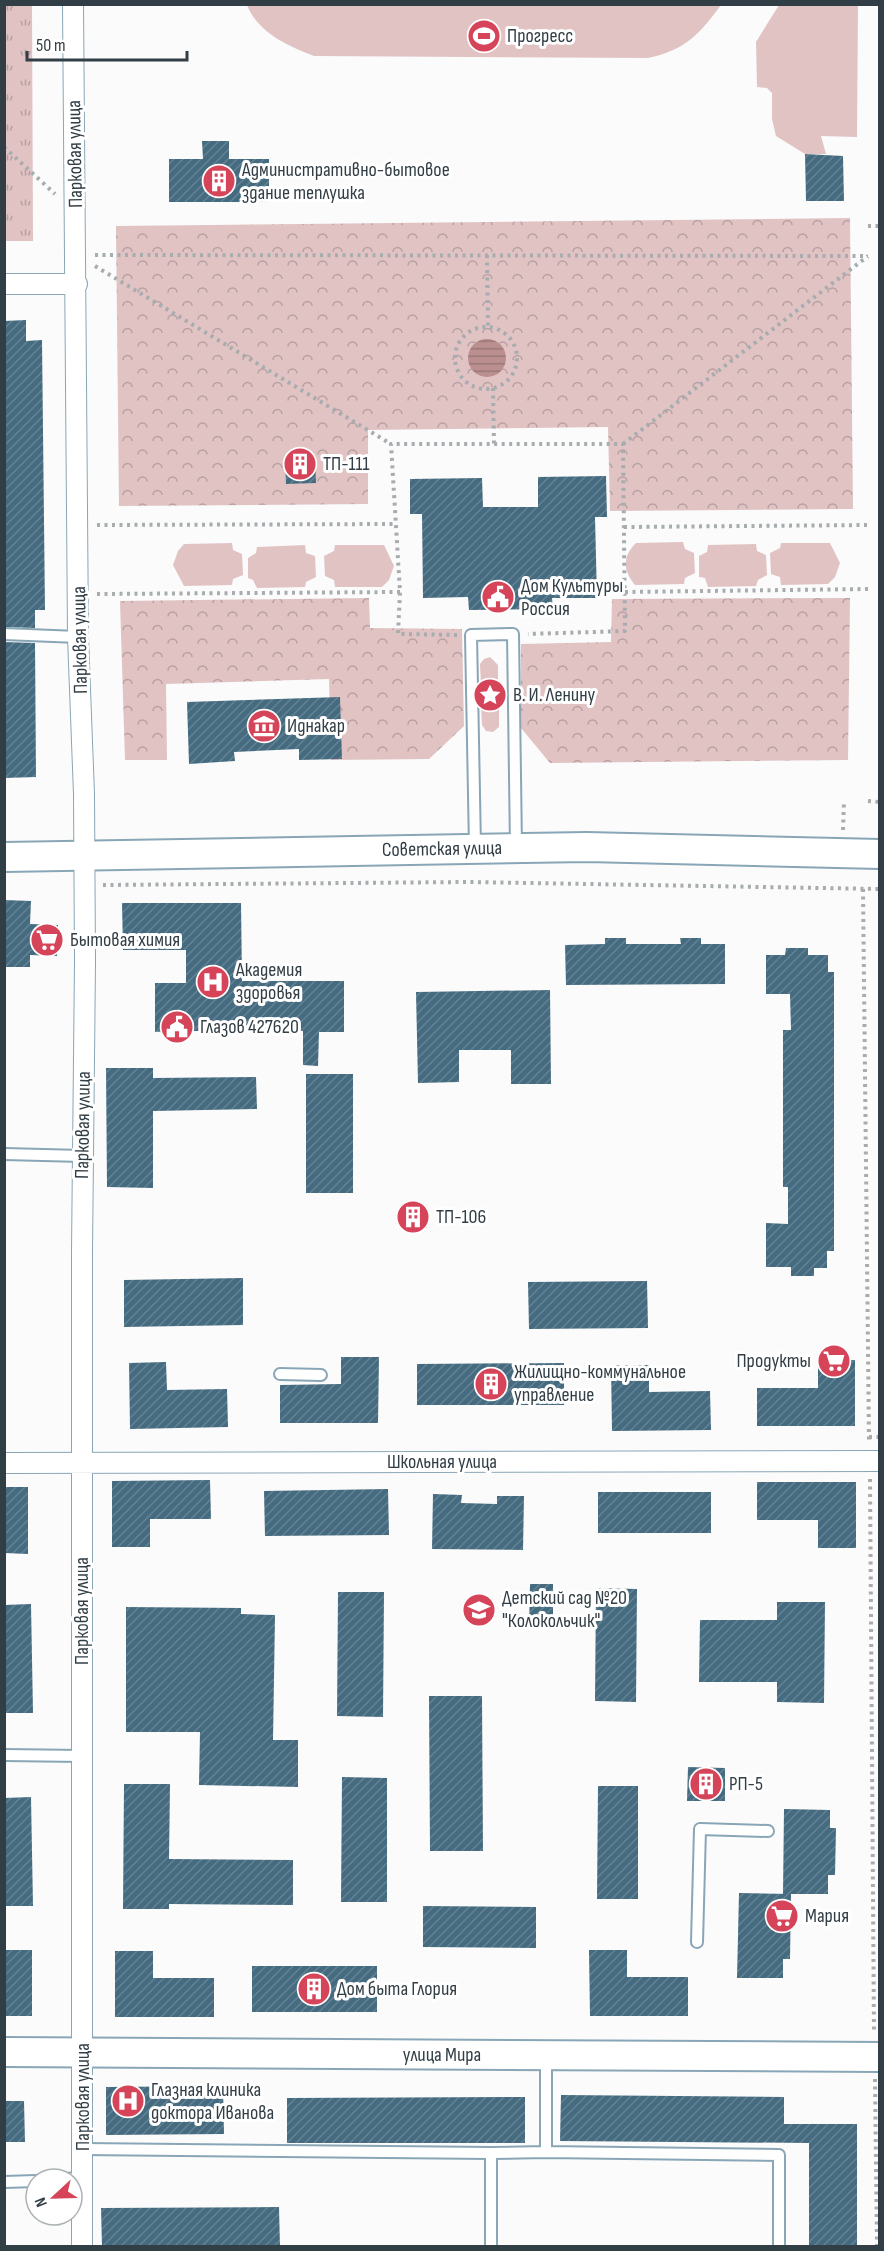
<svg xmlns="http://www.w3.org/2000/svg" width="884" height="2251" viewBox="0 0 884 2251" font-family="'Sofia Sans Condensed',sans-serif">
<style>
.grass{fill:#e1c3c4}
.forest{fill:url(#forest-crowns)}
.park{fill:url(#park-tufts)}
.water{fill:url(#water-rules)}
.building{fill:url(#building-hatch)}
.lines{fill:none;stroke-linecap:round;stroke-linejoin:round}
.lane-casing{stroke:#89a6b6;stroke-width:14}
.street-casing{stroke:#89a6b6;stroke-width:22}
.secondary-casing{stroke:#89a6b6;stroke-width:32}
.path{stroke:#a7acaf;stroke-width:4;stroke-dasharray:3 4.5;stroke-linecap:butt}
.lane{stroke:#fff;stroke-width:10}
.street{stroke:#fff;stroke-width:20}
.secondary{stroke:#fff;stroke-width:28}
.labels{text-anchor:middle;dominant-baseline:central;stroke-width:6;stroke-linejoin:round;paint-order:stroke}
.poi-label{font-size:20px;fill:#323e45;stroke:#fff;text-anchor:start}
.street-label{font-size:20px;fill:#323e45;stroke:#fff}
</style>
<defs>
<pattern id="forest-crowns" width="20" height="18" patternUnits="userSpaceOnUse" patternTransform="scale(1.5)"><rect width="20" height="18" fill="#e1c3c4"/><path d="M2 6a3 3 0 1 1 6 0M12 15a3 3 0 1 1 6 0" fill="none" stroke="#b7a0a1"/></pattern>
<pattern id="park-tufts" width="24" height="20" patternUnits="userSpaceOnUse" patternTransform="scale(1.5)"><rect width="24" height="20" fill="#e1c3c4"/><path d="M3 7l-1-3M5 7V3M7 7l1-3M15 17l-1-3M17 17v-4M19 17l1-3" fill="none" stroke="#b7a0a1"/></pattern>
<pattern id="water-rules" width="6" height="5" patternUnits="userSpaceOnUse" patternTransform="scale(1.5)"><rect width="6" height="5" fill="#bb8f90"/><path d="M0 2.5h6" fill="none" stroke="#997677"/></pattern>
<pattern id="building-hatch" width="6" height="6" patternUnits="userSpaceOnUse" patternTransform="scale(1.5)"><rect width="6" height="6" fill="#456b80"/><path d="M-1 1l2-2M0 6l6-6M5 7l2-2" fill="none" stroke="#648292"/></pattern>
</defs>
<rect width="100%" height="100%" fill="#fbfbfb"/>
<!-- grass -->
<path class="grass" d="M247,5H721C699,35 685,50 648,58L314,56C288,46 258,33 247,5Z
M779,5H858L857,137L821,136L826,154H805L776,136L772,119V93L767,88L757,87L756,42Z
M683,542L685,549L694,553L695,573L685,578L684,584L635,585C623,570 622,557 636,543Z
M232,543L233,550L242,554L243,575L233,579L232,585L184,586L173,565L178,551L184,544Z
M781,543H830L840,563L835,577L828,584L781,585L780,577L771,574L770,553L780,548Z
M756,544L757,551L766,555L767,575L758,580L756,586L708,587L705,578L699,577V556L707,552L708,545Z
M305,545L306,553L315,556L316,577L306,582L305,587L257,588L253,580L248,578V558L256,553L257,547Z
M335,545H384L394,566L389,580L382,587H335L334,580L325,576L324,556L334,551Z
M490,657L498,665V684L481,685L480,664L484,659Z
M499,704V727L493,732L486,731L482,725L481,705Z"/>
<!-- forest -->
<path class="forest" d="M850,218L853,509L610,511L608,427L368,430V504L119,506L116,226Z
M369,598L370,628L462,629L464,726L429,759L331,760L329,679L166,684L167,760H125L120,601Z
M850,598L848,760L550,763L521,728V644L611,642L612,599Z"/>
<!-- park -->
<path class="park" d="M5,4L32,5L33,241H5Z"/>
<!-- water -->
<path class="water" d="M468 358a19 19 0 1 1 38 0a19 19 0 1 1-38 0Z"/>
<!-- building -->
<path class="building" d="M202,141H229V159H269V202H169V159H203Z
M805,154L843,156L844,201H806Z
M26,320V341L42,340L45,610H35V628L4,627V321Z
M315,456L316,483L286,484L285,457Z
M606,476L607,517H595L597,598H552L553,609L469,610L468,597L423,598L422,514H410V479L482,478L483,507H538V477Z
M4,642L35,643L36,777L4,778Z
M340,697L342,759L299,760V749L234,752L235,761L189,764L187,702Z
M4,900L31,901L30,924L58,925L57,956L30,955V967H4Z
M122,903H241L242,981H344V1032H319L318,1066L303,1065V1031H185V1040H169V1031L155,1032V983H186V950H123Z
M605,938H626V944H681L680,938H701V944H725V984L566,985L565,945L605,944Z
M786,948H808V955H828V972H834V1251H827V1268H814V1276H791V1267H766V1223L788,1224V1187H783V1030H791L790,994H766V955H785Z
M550,990L551,1084H511V1050H459V1082L418,1083L416,992Z
M106,1068H153V1078L256,1077L257,1109L153,1111V1188L107,1187Z
M306,1074H353V1193H306Z
M404,1208H427V1228H404Z
M243,1278V1325L124,1327V1280Z
M647,1281L648,1328L529,1329L528,1282Z
M341,1357H379L378,1423H280V1385L341,1384Z
M818,1360H855V1426H757V1388H818Z
M166,1362L167,1390L227,1389L228,1427L130,1429L129,1363Z
M564,1363V1405H417V1364Z
M611,1365H649V1392L710,1391L711,1430L612,1431Z
M210,1480L211,1519H150V1547H112V1481Z
M757,1482H856V1548H818V1520H757Z
M4,1487H28V1554L4,1553Z
M388,1489L389,1535L265,1536L264,1491Z
M598,1492H711V1533H598Z
M433,1494L462,1495L461,1503L497,1504V1496H524L523,1550L432,1549Z
M530,1584H553V1629L529,1628Z
M596,1588L637,1589L636,1702L595,1701Z
M338,1592H384L383,1717L337,1716Z
M777,1602H825L824,1703L777,1702V1682H699L700,1620H777Z
M31,1604L33,1713H4V1605Z
M126,1607L241,1608V1614L275,1615L273,1740H298V1787L199,1785L200,1732H126Z
M429,1696H482L483,1851H430Z
M688,1767L725,1768V1801H687Z
M342,1777L387,1778V1902H341Z
M124,1784H170L169,1859L293,1860V1905L169,1904V1909H123Z
M598,1786H638V1899H597Z
M31,1797L33,1906H4V1798Z
M784,1809L830,1810V1828H836L835,1875H828V1894H783Z
M739,1893L791,1894L790,1959H783V1978H737Z
M423,1906L536,1907V1948L423,1947Z
M4,1950H32V2016H4Z
M589,1950H627V1977H688V2016H590Z
M115,1951H153V1978H214V2017H115Z
M252,1966H377V2012H252Z
M223,2086L224,2134L106,2135V2087Z
M561,2095L784,2097V2124H857V2247H809V2143L560,2141Z
M525,2097V2143H287V2098Z
M4,2101H24L25,2142H4Z
M279,2207L280,2247H102L101,2208Z"/>
<g class="lines">
<defs>
<path id="lane" d="M4,634L78,637
M475,847L471,635L513,634L516,847
M4,1154L83,1156
M280,1374L321,1375
M4,1755L83,1756
M697,1942L700,1829L768,1831
M82,2149L491,2153
M546,2152L779,2155V2246
M64,2179L82,2178
M4,2182L36,2181
M491,2246V2153L546,2152V2056"/>
<path id="street" d="M73,4L78,637L84,794L85,962L82,1252V2246
M4,284H77
M4,1463L880,1461"/>
<path id="secondary" d="M4,857L587,847L880,854
M4,2052L880,2057"/>
</defs>
<!-- lane casing -->
<use href="#lane" class="lane-casing"/>
<!-- street casing -->
<use href="#street" class="street-casing"/>
<!-- secondary casing -->
<use href="#secondary" class="secondary-casing"/>
<!-- path -->
<path class="path" d="M4,147L55,194
M868,226H880
M95,255L868,256
M487,255L488,327
M95,266L391,444
M455 358a31 31 0 1 1 62 0a31 31 0 1 1-62 0Z
M493,388L494,444
M623,444L868,256
M97,525L394,524
M624,527L868,525
M625,592L868,589
M97,594L400,592
M457,635L398,634L400,592L391,444H623L625,631L528,634
M868,801L880,802
M843,830L844,801
M103,885L469,882L880,889
M863,889L869,1442
M869,1437H880
M870,1479L874,2033
M875,2079L877,2246"/>
<!-- lane -->
<use href="#lane" class="lane"/>
<!-- street -->
<use href="#street" class="street"/>
<!-- secondary -->
<use href="#secondary" class="secondary"/>
</g>
<!-- icons -->
<defs>
<symbol id="stadium-disc" viewBox="-11 -11 22 22"><circle r="9.5" fill="#d54458" stroke="#fff"/><path d="M0-5a6.5 5 0 1 0 0 10a6.5 5 0 1 0 0-10ZM-3.5-1.8h7v3.6h-7Z" fill="#fff"/></symbol>
<symbol id="building-disc" viewBox="-11 -11 22 22"><circle r="9.5" fill="#d54458" stroke="#fff"/><path d="M-4-6H4V6H1V3H-1V6H-4ZM-2.5-4.3h1.7v1.8h-1.7ZM.8-4.3h1.7v1.8H.8ZM-2.5-1h1.7V.8h-1.7ZM.8-1h1.7V.8H.8Z" fill="#fff"/></symbol>
<symbol id="civic-disc" viewBox="-11 -11 22 22"><circle r="9.5" fill="#d54458" stroke="#fff"/><path d="M-.6-6.5H3V-4.5H.6V-3L4-1V1h2V6H-6V1h2V-1L-.6-3ZM-1.2 2.5V6h2.4V2.5Z" fill="#fff"/></symbol>
<symbol id="sight-disc" viewBox="-11 -11 22 22"><circle r="9.5" fill="#d54458" stroke="#fff"/><path d="M0-6L1.8-2.2L6-1.7L2.9 1.2L3.7 5.4L0 3.3L-3.7 5.4L-2.9 1.2L-6-1.7L-1.8-2.2Z" fill="#fff"/></symbol>
<symbol id="museum-disc" viewBox="-11 -11 22 22"><circle r="9.5" fill="#d54458" stroke="#fff"/><path d="M0-6L6-3V-2H-6V-3ZM-5-1h2V3h-2ZM-1-1h2V3h-2ZM3-1h2V3H3ZM-6 4H6V6H-6Z" fill="#fff"/></symbol>
<symbol id="supermarket-disc" viewBox="-11 -11 22 22"><circle r="9.5" fill="#d54458" stroke="#fff"/><path d="M-6-5.5h2.5l.6 2H6L4.5 2H-2.5L-4.4-4H-6ZM-1.5 3.2a1.3 1.3 0 1 0 .1 0ZM3 3.2a1.3 1.3 0 1 0 .1 0Z" fill="#fff"/></symbol>
<symbol id="hospital-disc" viewBox="-11 -11 22 22"><circle r="9.5" fill="#d54458" stroke="#fff"/><path d="M-5-5h3v3.5h4V-5h3V5h-3V1.5h-4V5h-3Z" fill="#fff"/></symbol>
<symbol id="school-disc" viewBox="-11 -11 22 22"><circle r="9.5" fill="#d54458" stroke="#fff"/><path d="M0-5L7-2L0 1L-7-2ZM-4 1L0 2.5L4 1V4Q0 6-4 4Z" fill="#fff"/></symbol>
</defs>
<g fill-rule="evenodd">
<use href="#stadium-disc" x="465" y="17" width="38" height="38"/>
<use href="#building-disc" x="200" y="162" width="38" height="38"/>
<use href="#building-disc" x="281" y="445" width="38" height="38"/>
<use href="#civic-disc" x="479" y="578" width="38" height="38"/>
<use href="#sight-disc" x="471" y="676" width="38" height="38"/>
<use href="#museum-disc" x="245" y="707" width="38" height="38"/>
<use href="#supermarket-disc" x="28" y="921" width="38" height="38"/>
<use href="#hospital-disc" x="194" y="963" width="38" height="38"/>
<use href="#civic-disc" x="158" y="1008" width="38" height="38"/>
<use href="#building-disc" x="394" y="1198" width="38" height="38"/>
<use href="#supermarket-disc" x="815" y="1342" width="38" height="38"/>
<use href="#building-disc" x="472" y="1365" width="38" height="38"/>
<use href="#school-disc" x="460" y="1591" width="38" height="38"/>
<use href="#building-disc" x="687" y="1765" width="38" height="38"/>
<use href="#supermarket-disc" x="763" y="1897" width="38" height="38"/>
<use href="#building-disc" x="295" y="1970" width="38" height="38"/>
<use href="#hospital-disc" x="109" y="2082" width="38" height="38"/>
</g>
<g class="labels">
<!-- poi labels -->
<g class="poi-label">
<text x="507" y="36">Прогресс</text>
<text x="242" y="170">Административно-бытовое<tspan x="242" dy="23">здание теплушка</tspan></text>
<text x="323" y="464">ТП-111</text>
<text x="521" y="586">Дом Культуры<tspan x="521" dy="23">Россия</tspan></text>
<text x="513" y="695">В. И. Ленину</text>
<text x="287" y="726">Иднакар</text>
<text x="70" y="940">Бытовая химия</text>
<text x="236" y="970">Академия<tspan x="236" dy="23">здоровья</tspan></text>
<text x="200" y="1027">Глазов 427620</text>
<text x="436" y="1217">ТП-106</text>
<text x="811" y="1361" text-anchor="end">Продукты</text>
<text x="514" y="1372">Жилищно-коммунальное<tspan x="514" dy="23">управление</tspan></text>
<text x="502" y="1598">Детский сад №20<tspan x="502" dy="23">"Колокольчик"</tspan></text>
<text x="729" y="1784">РП-5</text>
<text x="805" y="1916">Мария</text>
<text x="337" y="1989">Дом быта Глория</text>
<text x="151" y="2090">Глазная клиника<tspan x="151" dy="23">доктора Иванова</tspan></text>
</g>
<!-- street labels -->
<g class="street-label">
<text transform="translate(75 154) rotate(-91)">Парковая улица</text>
<text transform="translate(80 640) rotate(-91)">Парковая улица</text>
<text transform="translate(442 849) rotate(-1)">Советская улица</text>
<text transform="translate(83 1125) rotate(-89)">Парковая улица</text>
<text x="442" y="1462">Школьная улица</text>
<text transform="translate(82 1611) rotate(-90)">Парковая улица</text>
<text x="442" y="2055">улица Мира</text>
<text transform="translate(83 2097) rotate(-90)">Парковая улица</text>
</g>
</g>
<!-- border -->
<rect width="884" height="2251" fill="none" stroke="#323e45" stroke-width="12"/>
<!-- north arrow -->
<g transform="translate(54 2197) rotate(248)"><circle r="28" fill="#ffffff" stroke="#adb2b5" stroke-width="1.5"/>
<path d="M0-4.5L10 22L0 15L-10 22Z" fill="#d54458"/>
<text y="-9" font-size="16" font-weight="bold" text-anchor="middle" fill="#323e45">N</text>
</g>
<!-- scale -->
<path d="M27 51v9h160v-9" fill="none" stroke="#323e45" stroke-width="3"/>
<text x="36" y="51" font-size="18" fill="#323e45" stroke="#ffffff" stroke-width="4.5" paint-order="stroke">50 m</text>
</svg>
